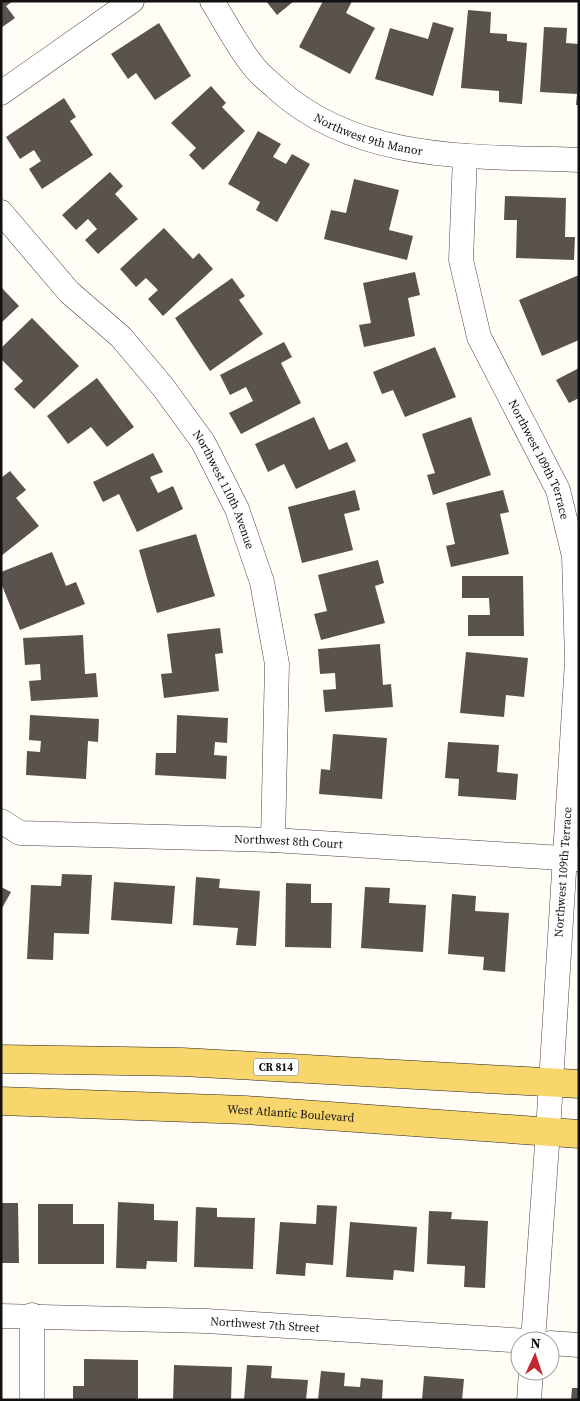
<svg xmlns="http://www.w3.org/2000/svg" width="580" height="1401" viewBox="0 0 580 1401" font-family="'Source Serif 4',serif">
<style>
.building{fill:#5a524d}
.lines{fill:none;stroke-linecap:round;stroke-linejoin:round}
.street-casing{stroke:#444;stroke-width:25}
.primary-casing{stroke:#222;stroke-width:29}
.street{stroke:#fff;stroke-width:24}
.primary{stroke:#f9d66b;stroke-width:28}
.labels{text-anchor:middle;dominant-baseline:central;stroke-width:5;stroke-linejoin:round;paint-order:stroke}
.shield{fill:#fff;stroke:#585858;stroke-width:1}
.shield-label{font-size:11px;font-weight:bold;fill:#111}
.street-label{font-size:12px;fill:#111;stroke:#fff}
</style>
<rect width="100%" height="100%" fill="#fffdf5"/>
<!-- building -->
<path class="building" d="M1,1H13L6,6L15,18L1,28Z
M266,1H294L277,15Z
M323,1H352L346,13L375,28L350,74L299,47Z
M468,10L491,12L490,33L507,34V41L527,43L522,104L499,102V91L461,88Z
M433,22L454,28L433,96L375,79L390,28L428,39Z
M159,23L191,76L155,100L136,73L128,79L111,54Z
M544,27L567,28L566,43L579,44V105H576L577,94L540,92Z
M211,86L226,103L222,107L245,131L203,170L189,155L196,148L171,123Z
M64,98L76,117L70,121L93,155L42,189L29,169L41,161L34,150L20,159L6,137Z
M258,131L281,144L273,157L286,164L292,154L310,164L277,222L256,210L260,202L228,184Z
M110,172L123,186L115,194L138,219L98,254L85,240L97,229L88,219L76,230L62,215Z
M354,179L399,190L389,230L413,236L407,260L324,239L331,210L346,213Z
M505,196L566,198L565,237H575L574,260L516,258L517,220H504Z
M164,228L193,259L199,253L213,269L163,316L148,299L158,290L146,278L136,287L120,269Z
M415,272L420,295L408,298L415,336L364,347L359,325L371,323L363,283Z
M579,275V340L542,356L519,300Z
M232,278L245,296L239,300L263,334L210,371L175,318Z
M1,287L19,306L1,323Z
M32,318L79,366L34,409L14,389L23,381L1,359V348Z
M284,342L292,357L281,363L301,403L241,434L229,413L253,401L246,387L230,395L220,375Z
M435,347L456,397L405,417L393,390L382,394L373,372Z
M579,368V398L569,403L556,380Z
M97,378L134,427L107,447L91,427L68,444L47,416Z
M314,417L329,450L347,442L356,461L296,489L284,464L268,472L255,444Z
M471,417L491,475L433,495L427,475L435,473L422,434Z
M153,453L163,472L150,477L158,493L173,486L183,509L137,532L119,494L103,502L93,482Z
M10,471L26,490L16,498L39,526L1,556V478Z
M355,490L360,510L344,514L353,550L302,563L288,507Z
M503,490L509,512L500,514L509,554L451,567L446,546L455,544L446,503Z
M196,534L215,596L157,613L139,550Z
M52,552L66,586L76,582L85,604L20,630L1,583V572Z
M378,560L384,583L375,586L385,623L321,640L314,614L327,611L318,575Z
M462,576H523L524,636H468V615H490L489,598H462Z
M220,628L223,653L215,654L219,691L164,698L161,674L172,673L167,634Z
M83,635L85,674L96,673L98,697L31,701L29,681L41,680L40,664L25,665L23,638Z
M380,644L383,685L391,684L393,707L325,712L323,690L336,689L335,673L320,674L318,649Z
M466,652L528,658L524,697L506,695L504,717L460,713Z
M30,715L99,719L98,742L88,741L86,779L26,775L27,751L40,752L41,741L29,740Z
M177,715L228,718L227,743L215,742L214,755L227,756L226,779L155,775L156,753H176Z
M333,734L387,738L382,799L319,794L321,769L330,770Z
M448,742L499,745L497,772L518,774L516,800L458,796L459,779L445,778Z
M62,874L92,875L89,934L54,933L53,960L27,959L31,885L61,886Z
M196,877L220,879L219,888L260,891L256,946L236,945L238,928L193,925Z
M114,882L175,886L172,924L111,920Z
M286,883L311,884V903H332L331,948L285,947Z
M1,887L11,892L1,910Z
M365,887L390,888L389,903L426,905L423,952L361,948Z
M452,894L476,896L475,911L509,913L505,972L483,970L484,957L448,954Z
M118,1202L154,1204V1220L178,1221L177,1262L147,1261L146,1269L116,1268Z
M1,1203H18L19,1263H1Z
M38,1204H73V1224H104V1264H38Z
M317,1205L337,1206L333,1265L306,1263L305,1276L276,1274L280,1222L316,1224Z
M196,1207L217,1208V1217L255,1218L253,1269L194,1267Z
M429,1211L452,1212L451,1219L488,1221L485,1288L464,1287L465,1266L427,1264Z
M350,1222L417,1227L414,1272L394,1270L393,1280L346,1277Z
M84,1359L138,1360V1400H73V1386H84Z
M174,1365L232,1367L231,1400H173Z
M247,1365L272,1366L271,1378L308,1380L306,1400H244Z
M321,1371L345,1373L344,1386L360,1387L361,1378L383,1380L382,1400H318Z
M424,1376L464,1379L462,1400H422Z
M572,1388H579V1400H571Z"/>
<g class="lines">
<defs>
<g id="street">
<path id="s1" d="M212,1C226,23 238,48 255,68C261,76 270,82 277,89C359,163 475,156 579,160"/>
<path d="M1,93L132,1"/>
<path id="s2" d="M465,156L461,260L479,337L558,490L574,556L577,661L548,1131L533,1341"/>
<path id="s3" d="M1,212L69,292L121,337L163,387L203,442L237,509L262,582L277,664L273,840"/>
<path id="s4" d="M1,821L20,833L273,840L578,859"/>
<path id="s5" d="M1,1316L206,1321L528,1341"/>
<path d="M550,1343L579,1345"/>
<path d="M32,1400V1315"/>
<path d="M529,1400L531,1371"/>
</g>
<g id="primary">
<path d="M1,1059L182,1062L579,1084"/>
<path id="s6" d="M1,1101L245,1110L579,1134"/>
</g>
</defs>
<!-- street casing -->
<use href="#street" class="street-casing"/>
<!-- primary casing -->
<use href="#primary" class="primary-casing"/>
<!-- street -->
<use href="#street" class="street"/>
<!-- primary -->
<use href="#primary" class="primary"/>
</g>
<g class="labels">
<!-- shield labels -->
<rect class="shield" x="253.5" y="1058.5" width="45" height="17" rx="4"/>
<g class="shield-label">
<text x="276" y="1067">CR 814</text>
</g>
<!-- street labels -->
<g class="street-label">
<text stroke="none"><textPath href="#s1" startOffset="214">Northwest 9th Manor</textPath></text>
<text stroke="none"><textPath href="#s2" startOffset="320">Northwest 109th Terrace</textPath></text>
<text stroke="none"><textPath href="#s3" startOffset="359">Northwest 110th Avenue</textPath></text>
<text stroke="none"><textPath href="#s4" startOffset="291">Northwest 8th Court</textPath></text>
<text transform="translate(563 872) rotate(-86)">Northwest 109th Terrace</text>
<text stroke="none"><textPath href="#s6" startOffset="290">West Atlantic Boulevard</textPath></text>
<text stroke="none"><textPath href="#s5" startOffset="264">Northwest 7th Street</textPath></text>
</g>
</g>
<!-- border -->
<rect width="580" height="1401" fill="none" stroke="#111111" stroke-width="5"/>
<!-- north arrow -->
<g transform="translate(535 1356) rotate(3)"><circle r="24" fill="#ffffff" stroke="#a0a0a0"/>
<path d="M0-4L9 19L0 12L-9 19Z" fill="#c4262e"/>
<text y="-8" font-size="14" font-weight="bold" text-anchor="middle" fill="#111111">N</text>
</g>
</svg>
